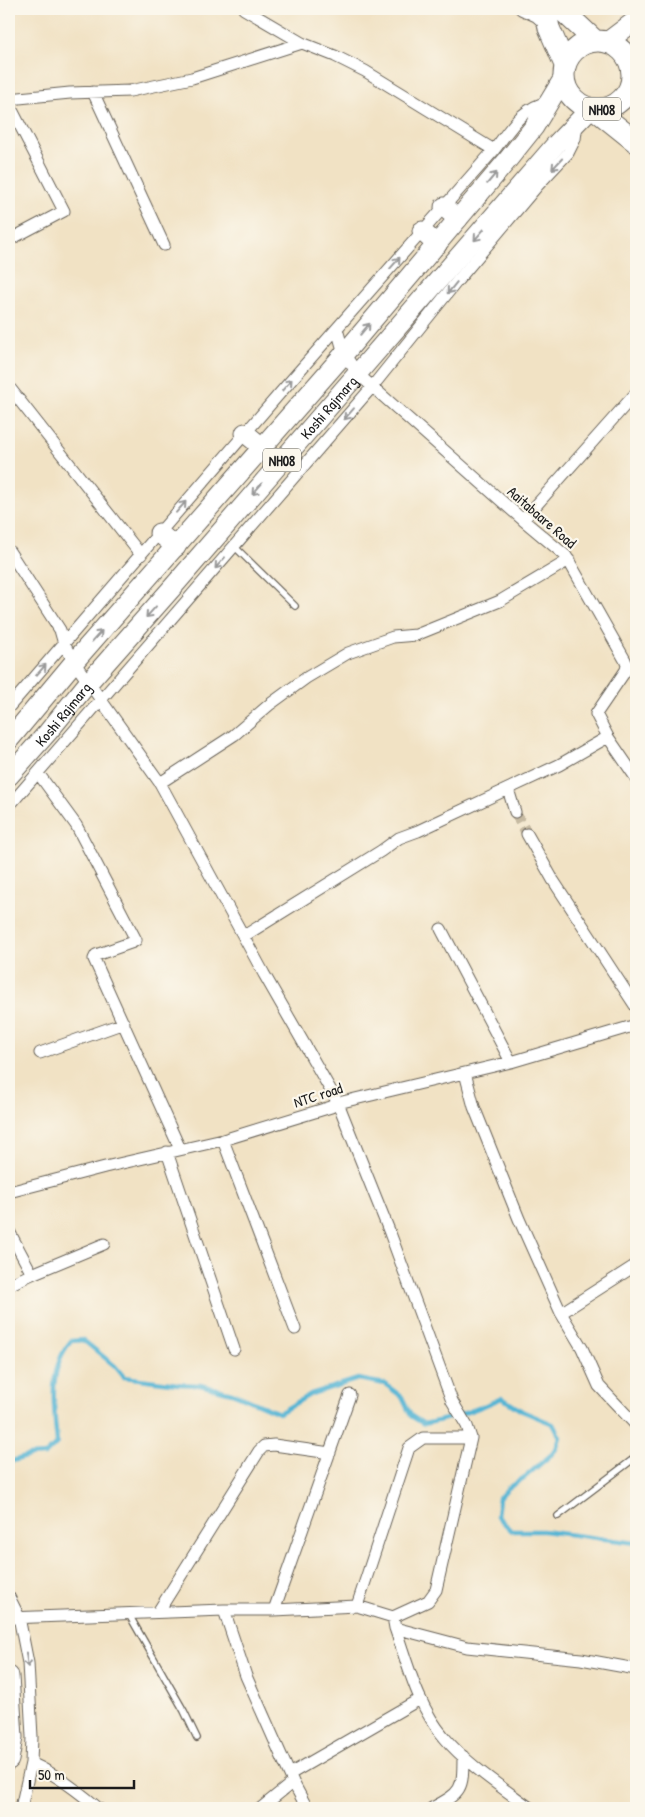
<svg xmlns="http://www.w3.org/2000/svg" width="645" height="1817" viewBox="0 0 645 1817" font-family="'Patrick Hand',sans-serif">
<style>
.lines{fill:none;stroke-linecap:round;stroke-linejoin:round}
.stream{stroke:#56b5d4;stroke-width:4.5}
.street-tunnel{stroke:#c6baa2;stroke-width:11;stroke-dasharray:11 5.5;stroke-linecap:butt}
.lane-casing{stroke:#676157;stroke-width:8}
.street-casing{stroke:#676157;stroke-width:13}
.primary-casing{stroke:#676157;stroke-width:21}
.highway-casing{stroke:#676157;stroke-width:23}
.lane{stroke:#fff;stroke-width:5.5}
.street{stroke:#fff;stroke-width:11}
.primary{stroke:#fff;stroke-width:19}
.highway{stroke:#fff;stroke-width:21}
.oneway{stroke:#999}
.labels{text-anchor:middle;dominant-baseline:central;stroke-width:4.5;stroke-linejoin:round;paint-order:stroke}
.shield{fill:#fbf7ec;stroke:#5f5e5a;stroke-width:1}
.shield-label{font-size:14px;font-weight:bold;fill:#1c1c1c}
.street-label{font-size:15px;fill:#1c1c1c;stroke:#fbf7ec}
</style>
<rect width="100%" height="100%" fill="#fbf7ec"/>
<filter id="ink" filterUnits="userSpaceOnUse"><feTurbulence type="fractalNoise" baseFrequency=".02" numOctaves="2"/><feDisplacementMap in="SourceGraphic" scale="10" xChannelSelector="R" yChannelSelector="G"/><feConvolveMatrix kernelMatrix="1 2 1 2 8 2 1 2 1" color-interpolation-filters="sRGB"/></filter>
<filter id="wash" filterUnits="userSpaceOnUse"><feTurbulence type="fractalNoise" baseFrequency=".0096" numOctaves="4" result="noise"/><feDisplacementMap in="SourceGraphic" scale="20" xChannelSelector="R" yChannelSelector="G"/><feGaussianBlur stdDeviation="1.12" result="paint"/><feColorMatrix in="noise" values="0 0 0 0 0 0 0 0 0 0 0 0 0 0 0 0 0 1.4 0 .05"/><feComposite in="paint" operator="in"/></filter>
<g filter="url(#wash)">
<rect width="100%" height="100%" fill="#f1e2c4"/>
<g class="lines">
<!-- stream -->
<path class="stream" d="M9,1462L29,1456L45,1455L57,1443C54,1409 47,1369 71,1341L83,1340L115,1366L124,1377L178,1384L200,1385L232,1393L279,1413L311,1394L358,1379L385,1384L402,1397L411,1416L424,1424C451,1419 476,1410 502,1398L522,1411L553,1424L560,1437L556,1449L552,1454L525,1477L508,1488L499,1498L497,1516L512,1531H543L636,1543"/>
</g>
</g>
<g filter="url(#ink)">
<g class="lines">
<!-- street-tunnel -->
<path class="street-tunnel" d="M515,812L527,834"/>
<defs>
<path id="lane" d="M235,547L295,606
M558,1516L636,1457
M128,1613L184,1711L197,1738"/>
<path id="street" d="M244,9L302,43L335,56L365,71L494,150
M521,9L536,16L546,25
M93,92L164,245
M9,99L70,93L130,91L192,78L302,43
M9,104L64,211L9,240
M337,329L344,354L358,374L523,520L566,556L625,660L627,665L626,670L596,714L608,737L636,778
M9,387L141,555
M523,520L636,393
M9,551L60,630L64,644L74,662L160,783L264,974L338,1103L390,1233L452,1401L467,1426L471,1438L436,1590L428,1601L393,1617
M9,707L287,385L494,150C511,128 521,108 550,101
M38,773L76,825L136,940L133,942L96,955L94,959L180,1149
M160,783L234,735L269,705L306,678L348,653L393,637L416,635L500,601L569,560
M508,789L515,812
M9,806L372,387L458,280L538,185L568,153L575,139L577,124
M527,834L553,880L636,1007
M441,929L511,1062
M244,936L381,851L399,838L418,831L559,765L608,737
M40,1053L124,1023
M465,1073L474,1107L519,1219L561,1313L582,1348L599,1386L636,1425
M223,1140L295,1329
M167,1152L234,1349
M9,1192L105,1167L223,1140L331,1107L338,1103L511,1062L636,1025
M9,1231L32,1274L104,1244
M9,1285L32,1274
M561,1313L636,1265
M9,1597L19,1617L28,1663L32,1737L31,1763L21,1808
M357,1606L409,1448L423,1438H471
M224,1610L246,1676L293,1782L307,1808
M274,1610L350,1395
M158,1612L259,1451L264,1446L274,1445L330,1453
M9,1618L224,1610H274L357,1606L393,1617L395,1628C408,1665 418,1707 444,1737C464,1762 504,1789 530,1808
M395,1628L467,1647L581,1659L636,1669
M31,1763C56,1774 77,1790 98,1808
M290,1774L420,1699
M261,1808L293,1782
M432,1808C462,1792 463,1790 463,1756"/>
<g id="primary">
<path d="M607,42L636,20"/>
<path d="M632,71L636,56"/>
<path d="M444,207L458,219"/>
<path d="M422,231L437,245"/>
<path d="M245,433L262,447"/>
<path d="M159,533L176,547"/>
<path d="M9,740L74,662L344,354L506,162L534,127L563,79"/>
<path id="s1" d="M9,776L48,732L88,683L172,588L556,144L590,109"/>
<path d="M9,1676L13,1737L9,1760"/>
</g>
<path id="highway" d="M545,9L549,28L565,65
M561,9L594,40
M564 75a34 34 0 1 1 68 0a34 34 0 1 1-68 0Z
M596,110L636,142"/>
</defs>
<!-- lane casing -->
<use href="#lane" class="lane-casing"/>
<!-- street casing -->
<use href="#street" class="street-casing"/>
<!-- primary casing -->
<use href="#primary" class="primary-casing"/>
<!-- highway casing -->
<use href="#highway" class="highway-casing"/>
<!-- lane -->
<use href="#lane" class="lane"/>
<!-- street -->
<use href="#street" class="street"/>
<!-- primary -->
<use href="#primary" class="primary"/>
<!-- highway -->
<use href="#highway" class="highway"/>
</g>
<!-- one-way arrows -->
<defs><path id="oneway-shaft" d="M-6 0H5M1.5-3L5.5 0L1.5 3" fill="none" stroke-width="1.6" stroke-linecap="round" stroke-linejoin="round" transform="scale(1.25)"/></defs>
<g class="oneway">
<use href="#oneway-shaft" transform="translate(557 164) rotate(133)"/>
<use href="#oneway-shaft" transform="translate(492 178) rotate(-50)"/>
<use href="#oneway-shaft" transform="translate(479 235) rotate(131)"/>
<use href="#oneway-shaft" transform="translate(395 263) rotate(-49)"/>
<use href="#oneway-shaft" transform="translate(452 288) rotate(129)"/>
<use href="#oneway-shaft" transform="translate(365 329) rotate(-50)"/>
<use href="#oneway-shaft" transform="translate(287 385) rotate(-49)"/>
<use href="#oneway-shaft" transform="translate(349 414) rotate(131)"/>
<use href="#oneway-shaft" transform="translate(257 489) rotate(131)"/>
<use href="#oneway-shaft" transform="translate(181 507) rotate(-49)"/>
<use href="#oneway-shaft" transform="translate(220 563) rotate(131)"/>
<use href="#oneway-shaft" transform="translate(151 612) rotate(132)"/>
<use href="#oneway-shaft" transform="translate(97 636) rotate(-48)"/>
<use href="#oneway-shaft" transform="translate(41 670) rotate(-49)"/>
<use href="#oneway-shaft" transform="translate(27 1660) rotate(82)"/>
</g>
</g>
<g class="labels">
<!-- shield labels -->
<g class="shield">
<rect x="583" y="97.5" width="38" height="23" rx="4"/>
<rect x="263" y="448.5" width="38" height="23" rx="4"/>
</g>
<g class="shield-label">
<text x="602" y="109">NH08</text>
<text x="282" y="460">NH08</text>
</g>
<!-- street labels -->
<g class="street-label">
<text stroke="none"><textPath href="#s1" startOffset="488">Koshi Rajmarg</textPath></text>
<text transform="translate(542 517) rotate(41)">Aaitabaare Road</text>
<text stroke="none"><textPath href="#s1" startOffset="82">Koshi Rajmarg</textPath></text>
<text transform="translate(318 1095) rotate(-18)">NTC road</text>
</g>
</g>
<!-- margin -->
<rect width="645" height="1817" fill="none" stroke="#fbf7ec" stroke-width="30"/>
<!-- scale -->
<path d="M30 1780v8h104v-8" fill="none" stroke="#1c1c1c" stroke-width="2.5"/>
<text x="38" y="1780" font-size="15" fill="#1c1c1c" stroke="#fbf7ec" stroke-width="4" paint-order="stroke">50 m</text>
</svg>
